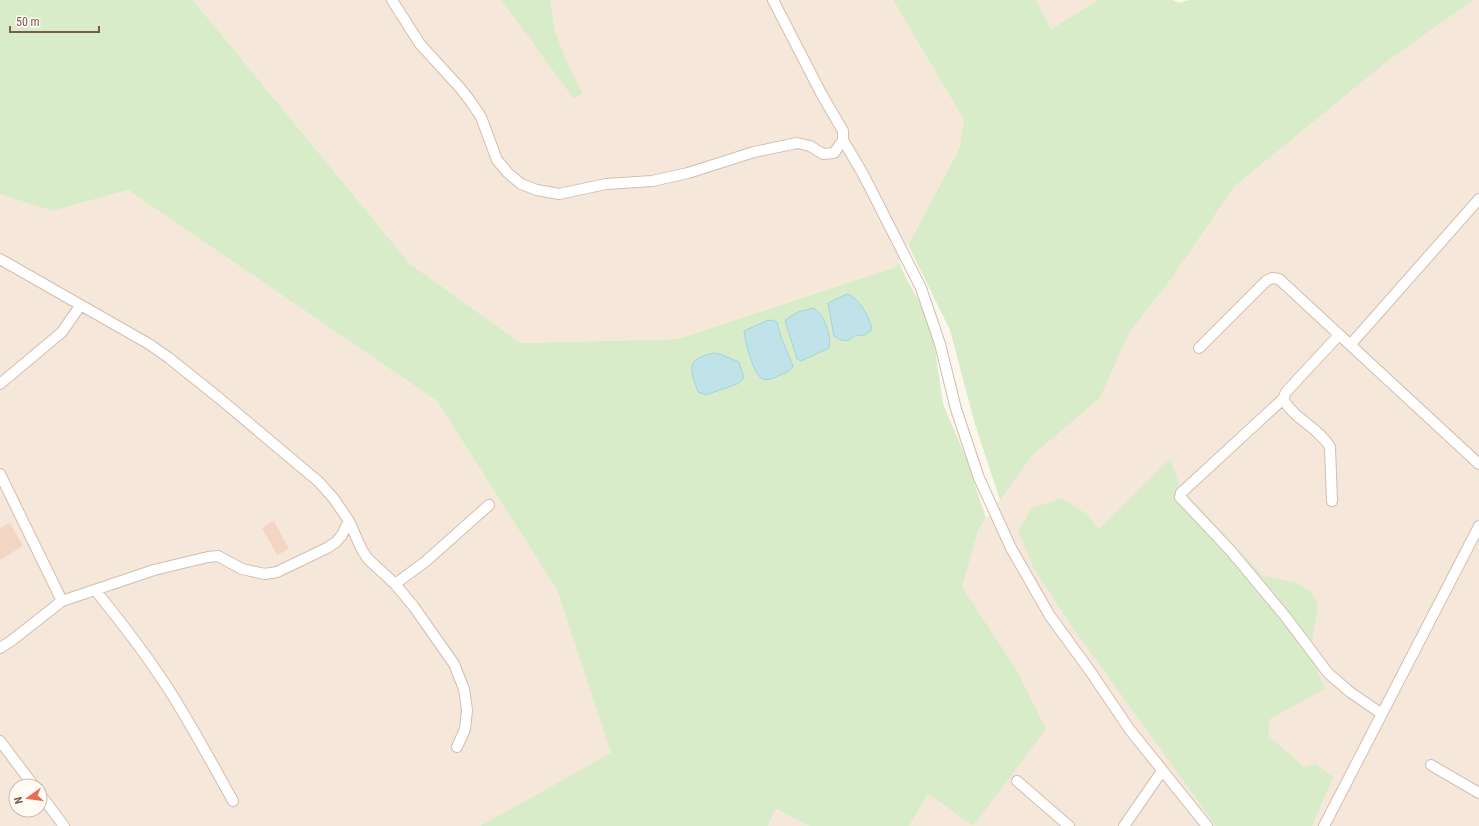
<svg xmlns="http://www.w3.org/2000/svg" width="1479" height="826" viewBox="0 0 1479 826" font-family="'Roboto Condensed',sans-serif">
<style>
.residential{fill:#f5e8da;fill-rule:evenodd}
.green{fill:#d8ecc9;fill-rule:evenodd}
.water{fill:#bfe3e8;stroke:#a5d3da}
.building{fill:#f3d5c3}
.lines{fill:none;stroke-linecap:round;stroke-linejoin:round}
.minor-casing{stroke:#d1beb0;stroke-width:12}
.minor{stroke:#fff;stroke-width:10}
</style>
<rect width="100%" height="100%" fill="#fdf6ec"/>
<!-- residential -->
<path class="residential" d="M193,0H893L964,120L959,149L896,267L678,339L521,343L410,264Z
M1036,0H1098L1051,29Z
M1473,0H1479V826H909L928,794L973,826L1015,667L962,587L979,528L1032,456L1100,398L1129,333L1172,278L1234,187L1389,60Z
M128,190L437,401L557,590L612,753L480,826H0V194L52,211ZM16,786H40V810H16Z
M776,809L809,826H768Z"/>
<!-- green -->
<path class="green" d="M0,0H193L410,264L521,343L678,339L896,267L899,262L906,278L924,309L934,342L943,404L966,458L986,518L979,528L962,587L1015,667L1046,729L973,826L928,794L909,826H809L776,809L768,826H480L611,753L557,590L437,401L128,190L52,211L0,194ZM828,304L868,334C861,336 855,336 849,340ZM777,322L781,337L793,366L753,363Z
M501,0H550L555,32L568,65L582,93L574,99Z
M893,0H1036L1051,29L1098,0H1173L1179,3L1189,0H1473L1389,60L1234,187L1172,278L1129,333L1100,398L1032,456L1000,500L974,421L950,330L908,245L959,149L964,120Z
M1170,459L1181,488L1263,576L1297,583L1311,592L1318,604L1310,655L1325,689L1270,719L1268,730L1269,736L1304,767L1316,764L1333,777L1312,826H1216L1073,628L1034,569L1018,531L1032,508L1062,498L1086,514L1099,529Z"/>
<!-- water -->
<path class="water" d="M847,294C860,298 869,317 872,329C865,338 863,334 855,336C853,337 852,339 849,340C844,342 838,339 834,336L828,303Z
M813,308C824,313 832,337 829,348L801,361L797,359L785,320L798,312Z
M772,320L777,322L781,337L793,366C790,372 784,373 778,376C774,378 768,381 763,379C753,376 745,340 744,331L766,321Z
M714,353L720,354L739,362L744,378L737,384L706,395L698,392C690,369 685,359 714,353Z"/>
<!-- building -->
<path class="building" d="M274,521L289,549L277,555L262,528Z
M10,523L23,546L0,560V528Z"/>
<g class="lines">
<defs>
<path id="minor" d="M392,0L420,44L461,89L471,102L481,117L497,160L508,173L521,184L537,190L559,194L606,184L652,181L688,173L754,152L797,143L810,146L823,154L834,153L843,140
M773,0L822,95L843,131V140L863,174L921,288L940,344L956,409L979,478L1011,548L1050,616L1090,671L1130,730L1207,826
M0,259L149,344L169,358L219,398L319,482L334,499L349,521L342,535L336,542L327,548L277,572L265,574L242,569L218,556L208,557L154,570L62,601L11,641L0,648
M1351,344L1479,199
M1199,348L1266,281L1272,278L1279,279L1479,464
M0,384L62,332L80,306
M1283,399L1181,493L1180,497L1230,550L1285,616L1328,673L1350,692L1382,714
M0,474L62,601
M1332,501L1330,447C1318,427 1294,419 1283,399L1286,392L1339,335
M349,521L362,550L368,559L395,584L414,607L454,664L464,689L467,710L465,729L457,747
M395,584L425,562L489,505
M95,590C122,623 148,657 171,693C193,728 213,765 233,801
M0,741L34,786
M1431,765L1479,793
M1017,781L1069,826
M40,794L64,826
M1124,826L1162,771
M1324,826L1479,526"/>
</defs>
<!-- minor casing -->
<use href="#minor" class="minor-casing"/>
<!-- minor -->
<use href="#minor" class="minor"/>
</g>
<!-- north arrow -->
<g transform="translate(28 798) rotate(256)"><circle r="19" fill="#fffaf3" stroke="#cabbb1"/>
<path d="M0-3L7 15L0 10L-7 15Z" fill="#e76f51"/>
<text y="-6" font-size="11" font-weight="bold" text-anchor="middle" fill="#7a5c4d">N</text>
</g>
<!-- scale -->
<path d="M10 26v6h89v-6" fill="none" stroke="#7a5c4d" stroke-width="2"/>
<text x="16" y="26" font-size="12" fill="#7a5c4d" stroke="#fffaf3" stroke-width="3" paint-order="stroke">50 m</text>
</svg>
